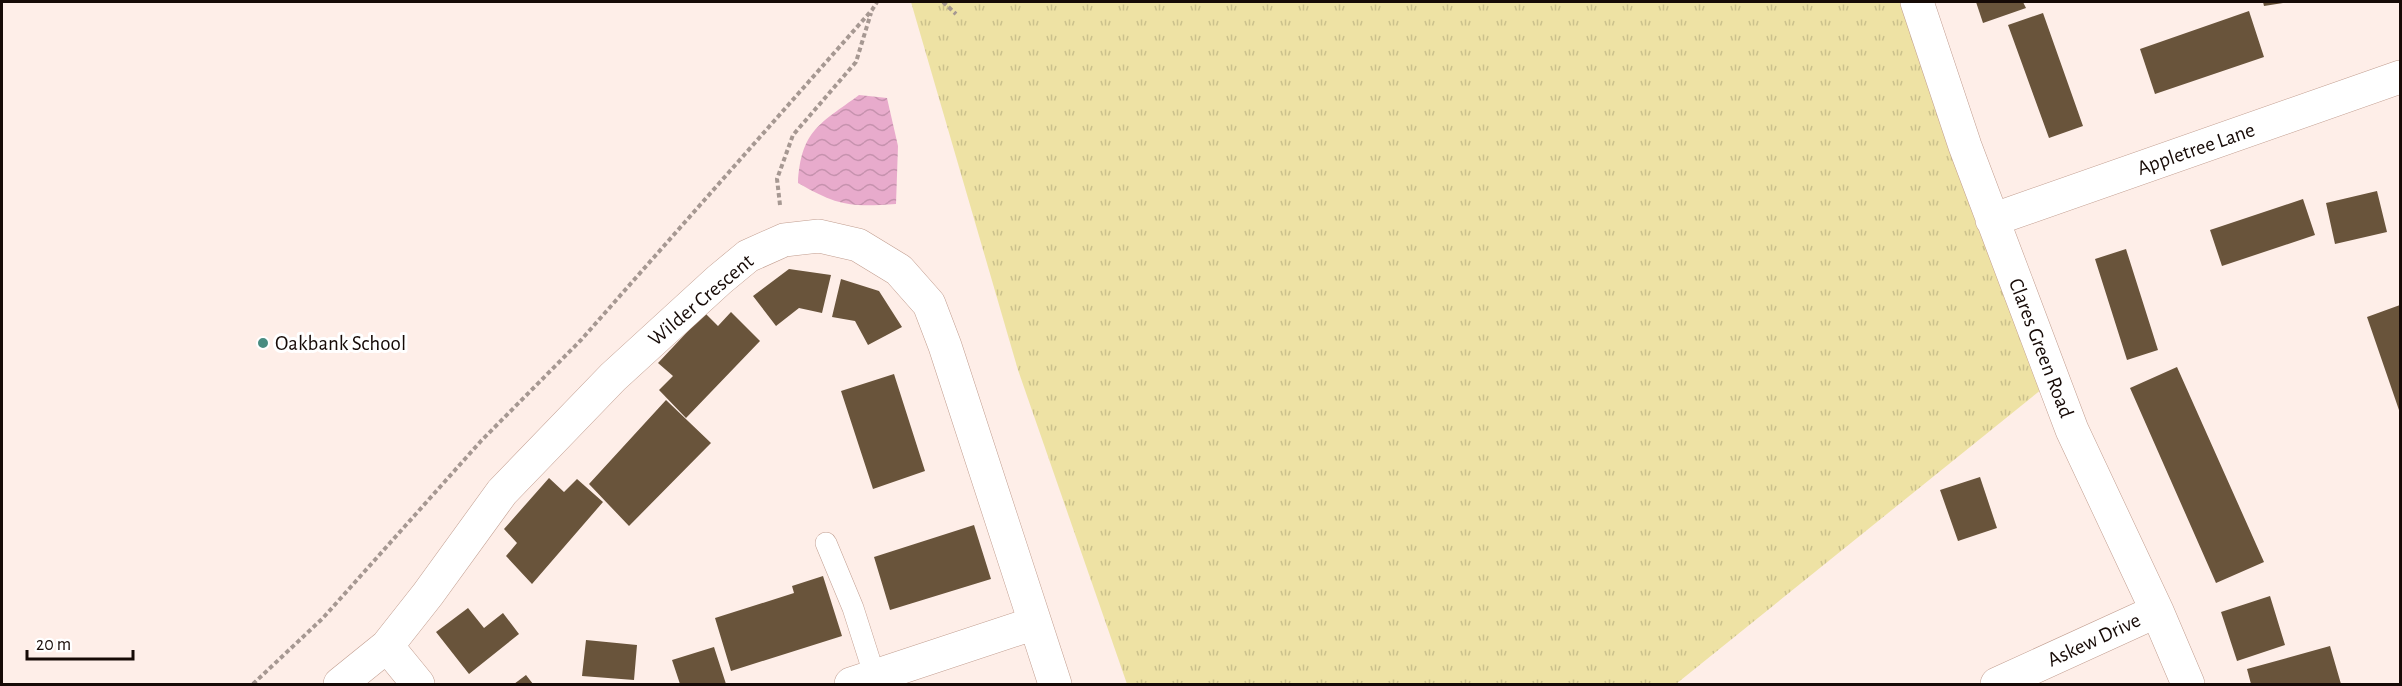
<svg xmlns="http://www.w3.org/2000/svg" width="2402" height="686" viewBox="0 0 2402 686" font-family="'Alegreya Sans',sans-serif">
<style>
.grass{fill:url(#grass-tufts)}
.water{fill:url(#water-waves)}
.building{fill:#69543b}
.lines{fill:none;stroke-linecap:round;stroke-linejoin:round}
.service-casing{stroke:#c19d8f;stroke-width:22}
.minor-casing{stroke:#c19d8f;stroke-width:34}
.path{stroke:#a69892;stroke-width:4;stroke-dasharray:4.5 3;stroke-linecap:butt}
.service{stroke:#fff;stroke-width:21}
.minor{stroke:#fff;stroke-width:33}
.poi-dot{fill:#488c81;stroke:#fff;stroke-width:2}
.labels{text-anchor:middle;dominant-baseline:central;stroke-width:6;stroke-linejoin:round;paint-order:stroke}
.street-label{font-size:21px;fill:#160a06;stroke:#fff}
.poi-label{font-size:21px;fill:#160a06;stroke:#fff;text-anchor:start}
</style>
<defs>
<pattern id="grass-tufts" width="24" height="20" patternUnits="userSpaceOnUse" patternTransform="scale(1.5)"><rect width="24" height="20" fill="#eee2a4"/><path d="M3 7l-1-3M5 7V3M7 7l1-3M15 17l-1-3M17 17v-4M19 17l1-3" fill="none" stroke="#cbc18c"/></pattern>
<pattern id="water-waves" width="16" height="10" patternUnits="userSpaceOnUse" patternTransform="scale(1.5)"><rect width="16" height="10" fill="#e8abcc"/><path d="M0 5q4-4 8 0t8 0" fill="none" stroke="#c692ae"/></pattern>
</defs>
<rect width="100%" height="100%" fill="#feeee8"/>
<!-- grass -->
<path class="grass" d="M911,2H1902L2042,389L1676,684H1127L1018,370Z"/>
<!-- water -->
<path class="water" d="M859,95L887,98L898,146L896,204C850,207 838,206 798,183C801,130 820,124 859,95Z"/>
<!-- building -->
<path class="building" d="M1976,2H2023L2026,8L1983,23Z
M2263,2H2283V3L2264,6Z
M2249,11L2264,57L2155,94L2140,49Z
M2043,13L2083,126L2049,138L2008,25Z
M2377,191L2387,232L2335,244L2326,203Z
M2303,199L2315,235L2222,266L2210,230Z
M2126,249L2158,350L2127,360L2095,259Z
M789,269L831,275L822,313L799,308L776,326L753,296Z
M841,279L879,291L902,327L868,345L855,321L832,317Z
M2400,305V413L2367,317Z
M731,312L760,341L686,418L659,390L673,376L658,363L705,313L718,326Z
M2177,367L2264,562L2216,583L2130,388Z
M894,374L925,471L873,489L841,391Z
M666,400L711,443L629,526L589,484Z
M1980,477L1997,528L1958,541L1940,490Z
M549,478L564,492L577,479L603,502L532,584L506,556L517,543L504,529Z
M974,525L991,579L890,610L874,557Z
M823,576L842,636L731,671L715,618L794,593L792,586Z
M2270,596L2285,645L2237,661L2221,612Z
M468,608L484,628L503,613L519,634L469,674L436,632Z
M586,640L637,645L634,680L582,676Z
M2330,646L2341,684H2251L2247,669Z
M714,647L726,684H680L672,660Z
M526,675L533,684H514Z"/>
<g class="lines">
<defs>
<path id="service" d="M826,543L853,608L875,677"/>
<path id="minor" d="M1917,2L1965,146L2072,430L2157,611L2188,684
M1992,220L2400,77
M387,646L418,684
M340,684L387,646L428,594L502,492L613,377L719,280L748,256L784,240L819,236L858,245L899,270L929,304L945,346L1055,684
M851,684L1035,623
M1997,684L2157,611"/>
</defs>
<!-- service casing -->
<use href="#service" class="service-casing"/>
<!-- minor casing -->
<use href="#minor" class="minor-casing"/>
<!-- path -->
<path class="path" d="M943,2L956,14
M780,205L777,179L793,135L856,62L871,13
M253,684L323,618L481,441L581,340L872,10L877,2"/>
<!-- service -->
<use href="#service" class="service"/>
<!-- minor -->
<use href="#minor" class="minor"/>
</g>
<!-- markers -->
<circle class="poi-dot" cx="263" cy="343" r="6"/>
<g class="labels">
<!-- street labels -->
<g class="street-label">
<text transform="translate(2196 149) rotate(-19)">Appletree Lane</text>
<text transform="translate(701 300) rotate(-40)">Wilder Crescent</text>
<text transform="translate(2041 348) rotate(69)">Clares Green Road</text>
<text transform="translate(2094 640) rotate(-25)">Askew Drive</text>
</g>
<!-- poi labels -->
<g class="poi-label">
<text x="275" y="343">Oakbank School</text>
</g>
</g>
<!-- border -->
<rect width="2402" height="686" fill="none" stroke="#160a06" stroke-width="6"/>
<!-- scale -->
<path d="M27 650v9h106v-9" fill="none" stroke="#160a06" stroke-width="3"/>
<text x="36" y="650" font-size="18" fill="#160a06" stroke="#ffffff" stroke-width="4.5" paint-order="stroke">20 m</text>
</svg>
